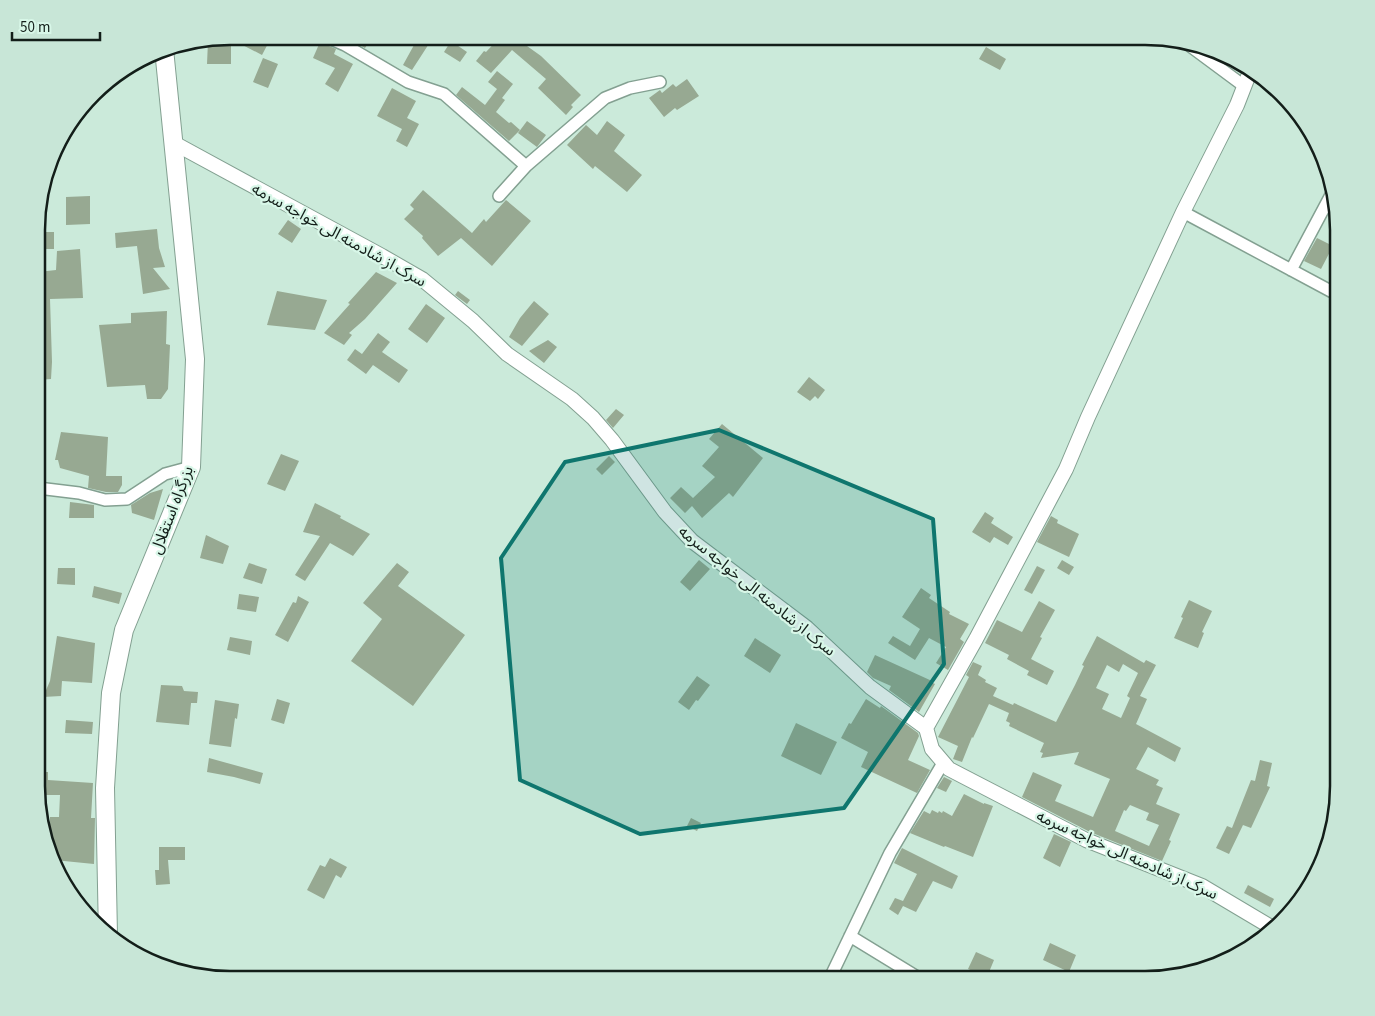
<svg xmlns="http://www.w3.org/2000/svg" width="1375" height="1016" viewBox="0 0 1375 1016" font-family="'Source Sans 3','Noto Sans Arabic',sans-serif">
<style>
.building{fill:#97a992;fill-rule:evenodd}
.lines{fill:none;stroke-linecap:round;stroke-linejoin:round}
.minor-casing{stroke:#83a091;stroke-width:14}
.tertiary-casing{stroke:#83a091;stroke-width:16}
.trunk-casing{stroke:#83a091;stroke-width:20}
.minor{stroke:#fff;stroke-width:11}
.tertiary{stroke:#fff;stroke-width:14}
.trunk{stroke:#fff;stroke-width:18}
.marked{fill:#0f766e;fill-opacity:0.2;stroke:#0f766e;stroke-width:4;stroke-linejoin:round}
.labels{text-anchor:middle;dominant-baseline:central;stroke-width:4.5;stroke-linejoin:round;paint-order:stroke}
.street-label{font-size:16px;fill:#131e19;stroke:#d8f7e8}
.rim{fill:none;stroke:#131e19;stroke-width:2.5}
</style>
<rect width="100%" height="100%" fill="#cbeada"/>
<!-- building -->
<path class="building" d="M230,36H272L262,55L231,39V64H207L208,41Z
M344,36H373L365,48Z
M419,36H434L412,70L403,65Z
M501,36H518L528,44L527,46L541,56L581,95L571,105L573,107L566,115L538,88L546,79L512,50L491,73L476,61L484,51L486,52Z
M451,41L467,52L460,62L444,52Z
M320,42L336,49L334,54L353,64L338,92L325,84L335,68L313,58Z
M986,47L1006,59L1000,70L979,59Z
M263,58L278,64L268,88L253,82Z
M497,71L513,84L502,98L505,100L496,112L509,123L511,122L520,130L509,141L456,95L462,87L485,105L497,89L488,82Z
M687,79L699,96L677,110L675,108L664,117L649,98L660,90L662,93L673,84L676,87Z
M392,88L416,101L407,118L419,124L407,147L396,141L402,129L377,116Z
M527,121L546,135L537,147L518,133Z
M607,121L625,135L614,151L642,175L627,192L595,166L593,169L567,145L586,125L597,135Z
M423,190L472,233L484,219L486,222L506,200L531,221L492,266L461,238L438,256L422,238L423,236L404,219L414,209L410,205Z
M90,196V224L66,225V197Z
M288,220L301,229L292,243L278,234Z
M157,229L159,248L165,267L153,268L170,289L143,294L137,246L116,248L115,233Z
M38,232H54V249H38Z
M1317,238L1333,246L1321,269L1304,261Z
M80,249L83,298L50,299L52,362L51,379L38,380V272L56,270L57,251Z
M376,272L397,283L365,319L349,333L352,335L344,345L324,333L350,304L348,303Z
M277,291L327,300L315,330L267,325Z
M458,291L470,300L467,304L455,295Z
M534,301L549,314L522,346L509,337L520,318Z
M426,304L445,318L427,343L408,329Z
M167,311L166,344L170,345L168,389L161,399H147L145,385L107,387L99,325L131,323V313Z
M378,333L390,342L382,352L408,370L399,383L373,365L366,374L347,360L355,349L362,354Z
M548,340L557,347L544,363L529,351Z
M809,377L825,390L818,399L815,396L810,401L797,392Z
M616,409L624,415L613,428L606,420Z
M722,424L763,458L733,497L729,493L702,518L692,506L685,513L670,498L681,487L693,498L715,477L702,466L719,447L709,439Z
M61,432L108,437L106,476H122V485L118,492H106L88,488L89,476L60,468L58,460H55Z
M281,454L299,461L285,491L267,484Z
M609,456L615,462L602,475L596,469Z
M163,489L154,520L132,513L131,505L150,493Z
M70,502L94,505V518H69Z
M315,503L341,516L340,518L370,534L353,556L330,543L305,581L295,575L320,536L303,532Z
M985,512L994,518L991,523L1013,537L1008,545L994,537L990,543L972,532Z
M1051,516L1058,520L1057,523L1079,534L1069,557L1037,542Z
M206,535L229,546L223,564L200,558Z
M699,560L710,569L690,591L680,582Z
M1062,560L1074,567L1069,575L1057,568Z
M249,563L267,569L262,584L243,578Z
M397,563L409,572L398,586L465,635L413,706L351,661L382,619L363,603Z
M1037,566L1045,570L1032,594L1024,590Z
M58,568H75V585L57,584Z
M94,586L122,593L119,604L92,597Z
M921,588L931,595L929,598L950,612L949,614L969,624L960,639L964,642L948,670L936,663L946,647L929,638L915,660L888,643L893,636L910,646L920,629L902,617Z
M239,594L259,597L256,612L237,609Z
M298,596L309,602L288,642L275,635L293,602L296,603Z
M1189,600L1212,611L1202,632L1204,633L1198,648L1174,638L1183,618L1181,617Z
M1039,601L1055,610L1040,637L1042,638L1031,659L1054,671L1047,685L1027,675L1029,671L1007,659L1009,655L985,643L997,620L1022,632Z
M57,636L95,643L92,683L62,681L61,696L43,697L50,681Z
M1097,636L1144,663L1146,660L1156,665L1140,696L1147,699L1136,724L1181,748L1175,762L1148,747L1136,769L1159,780L1156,785L1163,788L1156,804L1180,814L1169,840L1171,841L1162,861L1090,832L1022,797L1033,772L1062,785L1055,801L1093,817L1110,779L1074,764L1079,752L1041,758L1043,753L1040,752L1044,743L1009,726L1010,723L1006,721L1009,713L989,704L973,738L972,737L962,762L953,759L958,746L938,737L969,677L966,675L973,662L982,666L978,675L986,680L985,682L997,688L993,696L1013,705L1014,703L1056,722L1075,685L1084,666L1082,665ZM1123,664L1138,673L1127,696L1130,698L1121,718L1102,709L1109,694L1096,688L1107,665L1119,672ZM1130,805L1149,813L1146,820L1159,825L1149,846L1115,831L1124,810L1126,811Z
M230,637L252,641L250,655L227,650Z
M755,638L781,655L770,673L744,656Z
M875,655L932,681L931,682L935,684L919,712L889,690L891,686L873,678L867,672Z
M697,676L710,685L698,701L696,700L689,710L678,702Z
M161,685L182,686L184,691L198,692L197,703H191L189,725L156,722Z
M277,699L290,703L284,724L271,720Z
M866,699L880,708L881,706L918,733L919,736L908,760L930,770L917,793L861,767L868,752L841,738L849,723L851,724Z
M215,700L239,704L237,719L235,718L231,747L209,744Z
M66,720L93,722L92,734L65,733Z
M796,723L837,742L821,775L781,756Z
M209,758L263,773L260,784L234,777L207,772Z
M1260,760L1272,763L1267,786L1270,787L1251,828L1243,825L1229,854L1216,848L1227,826L1232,828L1251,780L1255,781Z
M38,772H48V780L93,783L91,818H95L94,864L54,860L49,844L50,817H59L60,795H38Z
M944,777L952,781L946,792L937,788Z
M964,794L984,804V803L993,806L973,857L945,846L944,847L910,833L924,811L930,814L932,810L938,813L939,811L942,813L943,811L952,816Z
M691,818L701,823L697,831L687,826Z
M1054,834L1071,842L1060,867L1043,858Z
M159,847H185V860H168L170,884L156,885L155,870H159Z
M902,848L958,876L952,889L933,881L916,912L903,906L898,915L889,909L895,898L903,901L917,874L894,863Z
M330,858L347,867L341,878L336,875L324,899L307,890L320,865L325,867Z
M1248,885L1274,899L1270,907L1244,893Z
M1050,943L1076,955L1069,972L1043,960Z
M976,952L994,960L987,977L968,969Z"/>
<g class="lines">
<defs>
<path id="minor" d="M324,36L345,45L408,82L444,94L526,166
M1186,43L1244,86
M499,196L526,166L605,98L630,88L660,82
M1183,212L1338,295
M1291,270L1332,193
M38,488L79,493L105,500L127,499L165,474L191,467
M850,936L922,980
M829,980L890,853L943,763"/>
<path id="tertiary" d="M172,142L382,256L422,279L473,321L507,354L572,399L593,418L612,440L665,512L692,541L807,628L870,687L926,728L932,749L949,769L1086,840L1202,886L1271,927
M926,728L976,639L1066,469L1088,417L1183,212L1237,105L1251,69"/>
<path id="trunk" d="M108,935L105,788L111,693L124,630L191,467L195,359L164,49"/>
</defs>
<!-- minor casing -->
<use href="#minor" class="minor-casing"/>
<!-- tertiary casing -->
<use href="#tertiary" class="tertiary-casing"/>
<!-- trunk casing -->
<use href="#trunk" class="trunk-casing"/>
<!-- minor -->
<use href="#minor" class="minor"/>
<!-- tertiary -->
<use href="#tertiary" class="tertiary"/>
<!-- trunk -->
<use href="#trunk" class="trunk"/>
</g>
<!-- marked area -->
<path class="marked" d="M719,430L933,519L944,664L844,808L640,834L520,780L501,558L565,462Z"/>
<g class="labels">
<!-- street labels -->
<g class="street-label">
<text transform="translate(339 235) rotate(29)">سرک از شادمنه الی خواجه سرمه</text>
<text transform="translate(172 510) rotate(-69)">بزرگراه استقلال</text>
<text transform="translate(757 591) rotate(39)">سرک از شادمنه الی خواجه سرمه</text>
<text transform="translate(1127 855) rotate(24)">سرک از شادمنه الی خواجه سرمه</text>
</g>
</g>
<!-- crop -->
<path d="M0 0H1375V1016H0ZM230 45H1145A185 185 0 0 1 1330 230V786A185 185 0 0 1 1145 971H230A185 185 0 0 1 45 786V230A185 185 0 0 1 230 45Z" fill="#c8e6d7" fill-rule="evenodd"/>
<path class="rim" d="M230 45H1145A185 185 0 0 1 1330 230V786A185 185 0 0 1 1145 971H230A185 185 0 0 1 45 786V230A185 185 0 0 1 230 45Z"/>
<!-- scale -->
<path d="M12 32v8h88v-8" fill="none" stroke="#131e19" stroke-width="2.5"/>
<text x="20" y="32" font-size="15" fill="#131e19" stroke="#d8f7e8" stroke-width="4" paint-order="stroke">50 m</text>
</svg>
